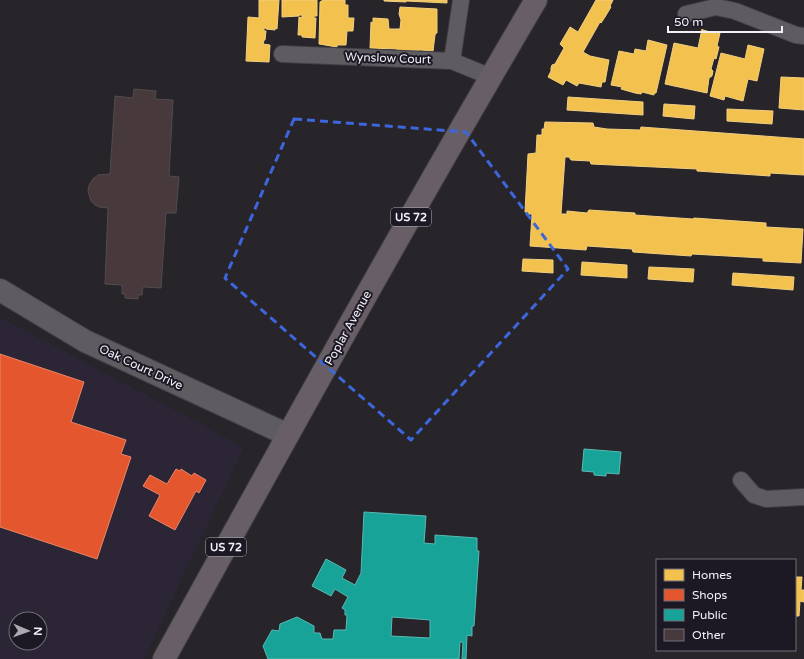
<svg xmlns="http://www.w3.org/2000/svg" width="804" height="659" viewBox="0 0 804 659" font-family="'Varela Round',sans-serif">
<style>
.built{fill:#2b2535;fill-rule:evenodd}
.homes{fill:#f2c14e;stroke:#f2cf81}
.shops{fill:#e4572e;stroke:#e8856b}
.public{fill:#17a398;stroke:#59bab5;fill-rule:evenodd}
.building{fill:#48393c;stroke:#504c4e}
.lines{fill:none;stroke-linecap:round;stroke-linejoin:round}
.street-casing{stroke:#413f44;stroke-width:18}
.secondary-casing{stroke:#413f44;stroke-width:24}
.primary-casing{stroke:#413f44;stroke-width:24}
.street{stroke:#5e5c61;stroke-width:16}
.secondary{stroke:#5e5c61;stroke-width:22}
.primary{stroke:#675f65;stroke-width:22}
.marked{fill:none;stroke:#3d66dd;stroke-width:3;stroke-dasharray:8 5;stroke-linejoin:round}
.labels{text-anchor:middle;dominant-baseline:central;stroke-width:4;stroke-linejoin:round;paint-order:stroke}
.shield{fill:#1c1824;stroke:#b2afb8;stroke-width:1}
.shield-label{font-size:11px;font-weight:bold;fill:#f3f0f8}
.street-label{font-size:12px;fill:#f3f0f8;stroke:#1c1824}
</style>
<rect width="100%" height="100%" fill="#27242a"/>
<!-- built -->
<path class="built" d="M0,317L244,447L144,659H0ZM16,619H40V643H16Z"/>
<!-- homes -->
<path class="homes" d="M259,0H279L277,29L275,28V30L266,29V28H264V31H266L265,40H264L263,44L270,45L269,62L246,61L248,17L259,18Z
M282,0H317V16H314V18H316L315,38L302,37V35H298L299,17L302,18V15H299V16L282,17Z
M323,0H345V5H348V18H354L353,31H347L346,45H337V47L319,44L320,2Z
M384,0H447V3L406,1V2L384,1Z
M596,0H613L610,6L611,7L605,17L601,23L600,22L583,52L590,56L609,60L605,82H602L601,87L579,83L577,86L566,80L563,85L548,77L551,71V68L552,65L555,64L564,48L560,44L570,27L578,32Z
M400,7L437,9V33H436L435,35L433,51L419,50V51L406,50V51H397V49L370,48L371,22L373,23V18L388,19L389,29H400L401,20L399,14Z
M702,29L703,30L717,34V32L720,33L717,46L719,47L716,59L714,58L711,69L713,71L712,76L709,78L707,93L665,84L674,43L698,48Z
M648,40L667,45L656,93H654V95L642,92L641,94L635,93L621,89L622,87L611,85L619,51L634,54L635,49L646,51Z
M748,45L764,49L757,81L748,79L743,101L725,96L724,100L710,96L721,53L745,59Z
M781,77L804,78V110L779,108Z
M568,97L643,102V115L567,110Z
M664,104L695,106L694,119L663,116Z
M727,109L773,111L772,124L727,121Z
M545,122L593,123L594,127L607,129L640,130L641,127L804,139V175L770,173V176L697,171V169L591,164L590,161L571,160L569,157H565L561,214H567V211L587,213L589,210L635,213V215L693,219L694,218L766,223V227L803,229L801,263L763,261V258L692,254L691,256L633,252L632,249L587,246L586,250L530,246L532,214H527V212H525L528,154L536,153L537,135H542V129H544Z
M523,259L553,260V273L522,271Z
M582,262L627,265V278L581,275Z
M649,267L694,269L693,282L648,279Z
M733,273L794,277L793,290L732,285Z
M795,577H802L801,590H804V602L800,601L799,616H795Z"/>
<!-- shops -->
<path class="shops" d="M0,354L84,382L71,422L126,440L121,454L131,457L97,559L0,527Z
M176,469L180,471L181,469L192,476L194,473L206,480L199,493L196,491L175,530L149,516L160,495L143,486L150,475L167,484Z"/>
<!-- public -->
<path class="public" d="M584,449L621,452L619,474L606,473V476L594,475V472L582,471Z
M364,512L426,516L424,543L435,544V535L477,538V551H479L474,626H472V636L467,635L466,659H462L463,642H460L459,659H268L263,646L272,630L279,631L280,624L297,617L314,626V633H320L322,639H333L334,630H346L347,615H345V610L342,608L348,597L335,589L331,596L312,586L326,559L346,570L342,578L355,585L361,573ZM392,617L430,620V638L391,636Z"/>
<!-- building -->
<path class="building" d="M134,89L156,91L155,99L173,100L169,176L179,177L176,213H166L161,288L143,287L142,295H138V299L125,298V294H122V285L105,284L108,208L99,207L95,205L91,201L88,191L89,185L93,179L98,175L110,174L115,96L133,98Z"/>
<g class="lines">
<defs>
<path id="street" d="M686,14L716,7L735,11L796,35L804,36
M282,54L452,61L491,77
M452,61L461,0
M741,480L754,495L766,499L804,497"/>
<path id="secondary" d="M0,290L85,341L288,435"/>
<path id="primary" d="M164,659C286,438 408,217 536,0"/>
</defs>
<!-- street casing -->
<use href="#street" class="street-casing"/>
<!-- secondary casing -->
<use href="#secondary" class="secondary-casing"/>
<!-- primary casing -->
<use href="#primary" class="primary-casing"/>
<!-- street -->
<use href="#street" class="street"/>
<!-- secondary -->
<use href="#secondary" class="secondary"/>
<!-- primary -->
<use href="#primary" class="primary"/>
</g>
<!-- marked area -->
<path class="marked" d="M294,119L466,132L568,269L411,440L225,278Z"/>
<g class="labels">
<!-- shield labels -->
<g class="shield">
<rect x="391" y="208" width="40" height="18" rx="3"/>
<rect x="206" y="538" width="40" height="18" rx="3"/>
</g>
<g class="shield-label">
<text x="411" y="217">US 72</text>
<text x="226" y="547">US 72</text>
</g>
<!-- street labels -->
<g class="street-label">
<text transform="translate(388 58) rotate(2)">Wynslow Court</text>
<text transform="translate(348 328) rotate(-61)">Poplar Avenue</text>
<text transform="translate(141 367) rotate(25)">Oak Court Drive</text>
</g>
</g>
<!-- legend -->
<rect x="656" y="559" width="140" height="92" fill="#1c1824" stroke="#726e79"/>
<rect x="664" y="569" width="20" height="12" fill="#f2c14e" stroke="#726e79"/>
<text x="692" y="579" font-size="12" fill="#f3f0f8">Homes</text>
<rect x="664" y="589" width="20" height="12" fill="#e4572e" stroke="#726e79"/>
<text x="692" y="599" font-size="12" fill="#f3f0f8">Shops</text>
<rect x="664" y="609" width="20" height="12" fill="#17a398" stroke="#726e79"/>
<text x="692" y="619" font-size="12" fill="#f3f0f8">Public</text>
<rect x="664" y="629" width="20" height="12" fill="#48393c" stroke="#726e79"/>
<text x="692" y="639" font-size="12" fill="#f3f0f8">Other</text>
<!-- north arrow -->
<g transform="translate(28 631) rotate(92)"><circle r="19" fill="#1c1824" stroke="#726e79"/>
<path d="M0-3L7 15L0 10L-7 15Z" fill="#aca9b0"/>
<text y="-6" font-size="11" font-weight="bold" text-anchor="middle" fill="#f3f0f8">N</text>
</g>
<!-- scale -->
<path d="M668 26v6h114v-6" fill="none" stroke="#f3f0f8" stroke-width="2"/>
<text x="674" y="26" font-size="12" fill="#f3f0f8" stroke="#1c1824" stroke-width="3" paint-order="stroke">50 m</text>
</svg>
